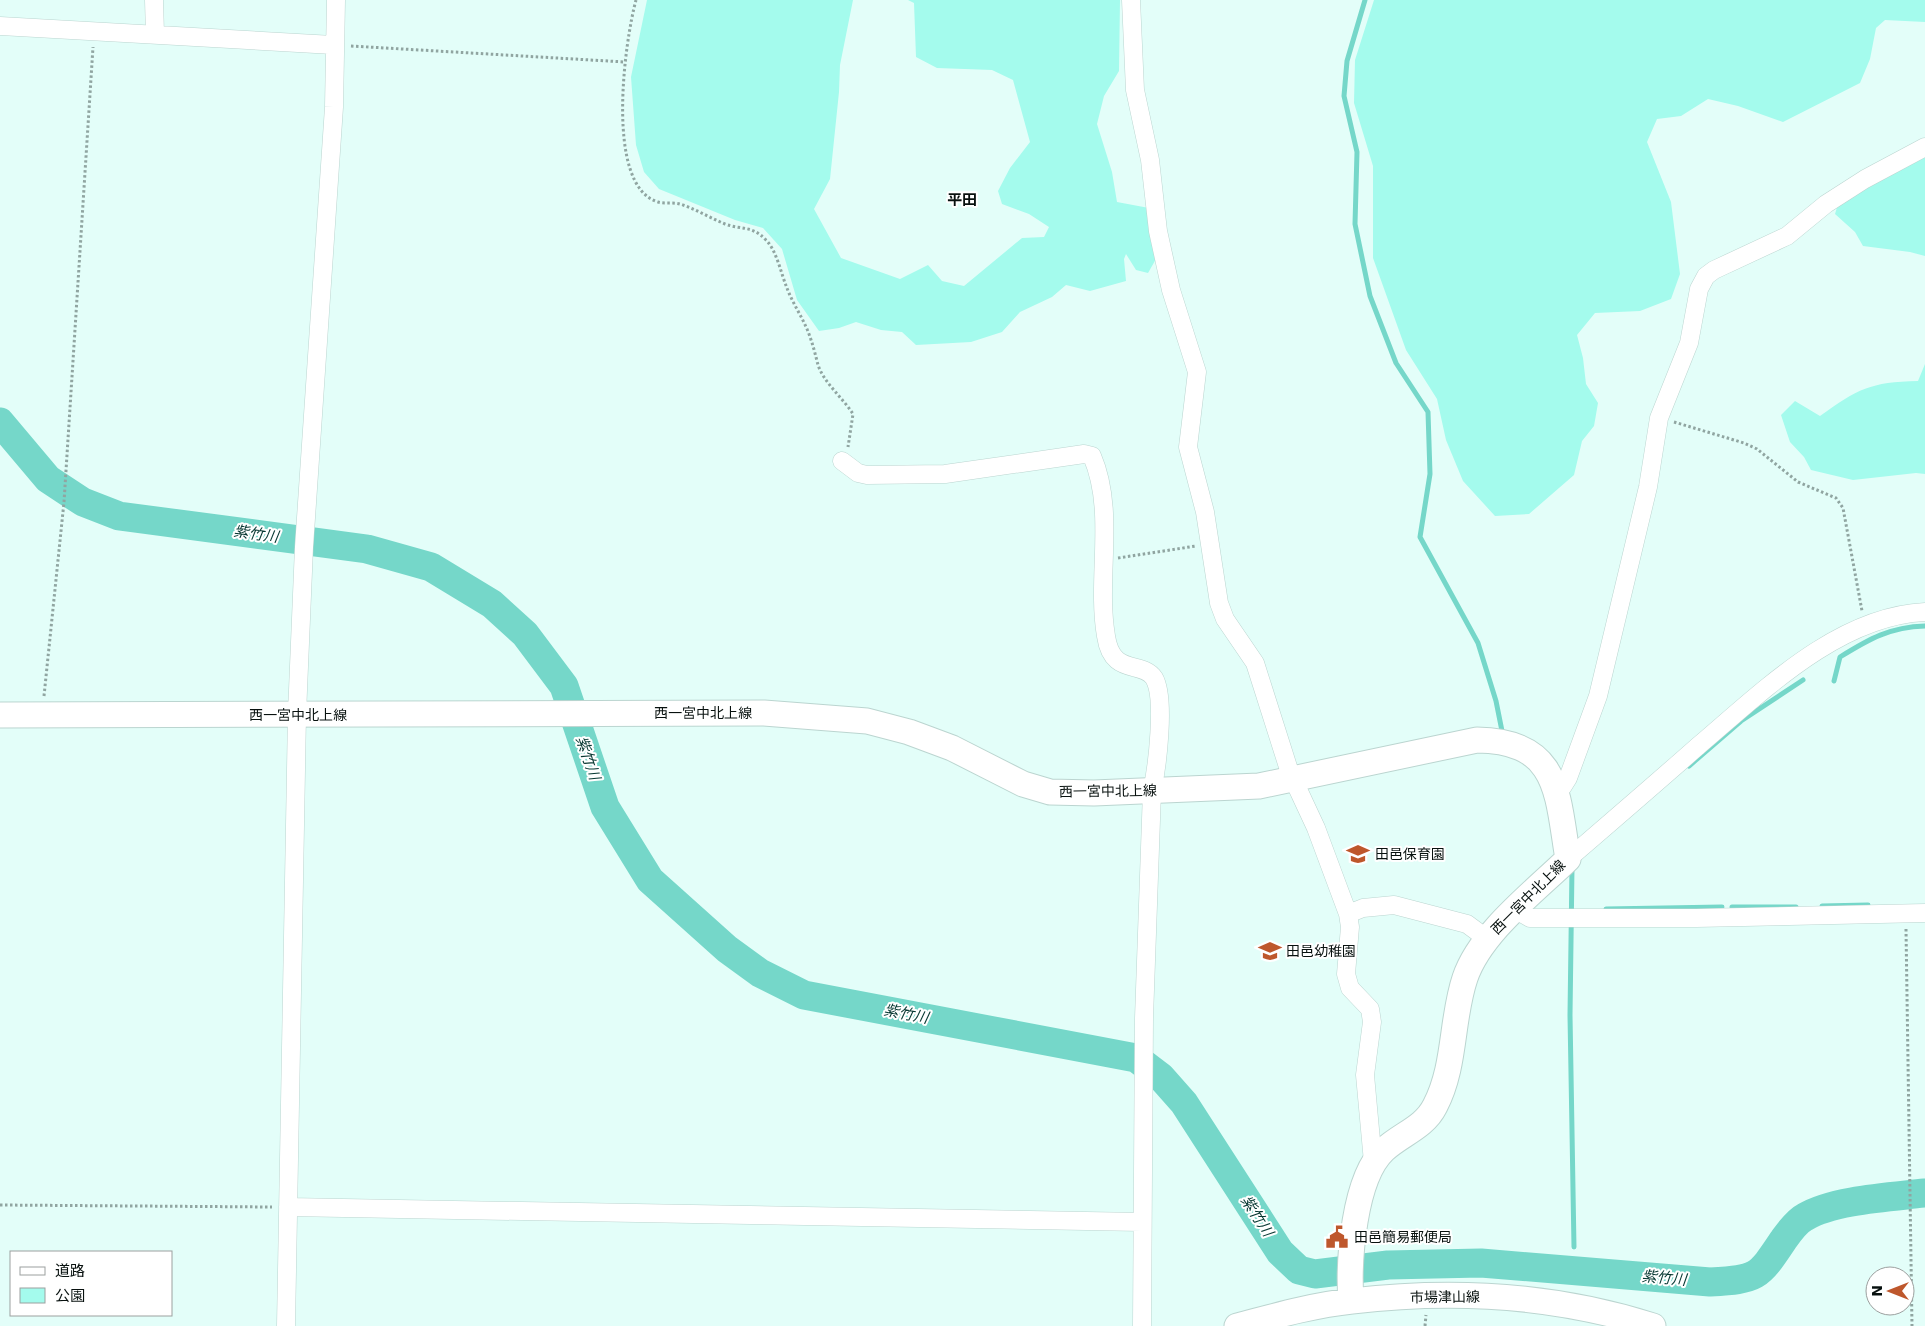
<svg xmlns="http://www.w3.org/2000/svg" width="1925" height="1326" viewBox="0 0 1925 1326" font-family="'DejaVu Sans','Noto Sans JP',sans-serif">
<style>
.green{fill:#a4fbed}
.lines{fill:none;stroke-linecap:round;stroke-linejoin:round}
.stream{stroke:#75d7c9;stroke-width:5}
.river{stroke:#75d7c9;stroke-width:29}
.minor-casing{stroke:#bbd5d0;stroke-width:19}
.secondary-casing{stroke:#bbd5d0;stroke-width:27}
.path{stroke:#90a5a1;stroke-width:3;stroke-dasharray:2.5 2.5;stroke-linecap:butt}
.minor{stroke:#fff;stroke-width:18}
.secondary{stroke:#fff;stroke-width:25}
.labels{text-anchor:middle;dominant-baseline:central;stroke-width:4;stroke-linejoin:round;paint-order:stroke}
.street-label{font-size:14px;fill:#08110f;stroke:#fff}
.poi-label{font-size:14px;fill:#08110f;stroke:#fff;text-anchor:start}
.neighbourhood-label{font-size:15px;font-weight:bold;fill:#08110f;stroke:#fff}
.water-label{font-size:15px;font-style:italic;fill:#063731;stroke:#fff}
</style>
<rect width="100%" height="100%" fill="#e3fef9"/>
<!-- green -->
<path class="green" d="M647,0H853L840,65L839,92L830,179L814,209L841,258L900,279L928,265L942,281L964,286L1022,238L1044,237L1049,227L1029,214L1002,204L998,191L1010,168L1030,142L1013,80L992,70L937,68L916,57L914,3L908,0H1120L1119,71L1104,96L1097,124L1112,172L1117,202L1149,208L1156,259L1148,273L1136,270L1126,254L1124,259L1126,281L1090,291L1066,285L1052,297L1020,312L1002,332L971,342L916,345L902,332L881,330L856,322L839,328L819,331L797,300L782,249L763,228L735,220L659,189L644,172L636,145L631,77Z
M1374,0H1925V22L1885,20L1876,28L1870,59L1860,83L1783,122L1738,106L1708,99L1681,116L1657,119L1647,142L1671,202L1680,274L1671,299L1640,311L1595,313L1577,335L1583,358L1586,384L1598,403L1594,426L1582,441L1574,475L1529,514L1495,516L1463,481L1446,440L1437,399L1406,350L1373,258V166L1354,103L1355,60Z
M1925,156V256L1910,252L1863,246L1855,232L1835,214L1839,201Z
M1925,364V474L1916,473L1853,480L1811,470L1804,457L1790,442L1781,415L1795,401L1820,416C1858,389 1870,382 1918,381Z"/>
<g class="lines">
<!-- stream -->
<path class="stream" d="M1365,0L1347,61L1344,96L1357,152L1355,224L1370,296L1396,363L1428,412L1430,474L1420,537L1478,643L1496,701L1502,731
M1834,681L1840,657C1869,639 1890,627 1925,626
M1689,766L1741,721L1803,680
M1572,867L1570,1015L1574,1247
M1822,906L1868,905
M1732,907H1796
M1606,909L1722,907"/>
<!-- river -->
<path class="river" d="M0,422L48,479L83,502L119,516L367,549L431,567L492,604L525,634L564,686L605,807L650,880L727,949L760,973L804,995L1136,1058L1161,1077L1184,1103L1280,1252L1299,1270L1315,1274L1388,1265L1481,1263L1710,1282C1758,1279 1758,1278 1784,1239C1789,1232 1797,1221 1805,1217C1833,1200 1891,1197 1925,1193"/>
<defs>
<path id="minor" d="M154,0L155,34
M1131,0L1135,90L1150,160L1158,231L1171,290L1197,372L1188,447L1205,512L1219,603L1225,619L1255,663L1289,770L1316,828L1348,914L1350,927L1346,974L1350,988L1370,1009L1372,1022L1365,1075L1373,1162
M0,26L333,45
M842,461L858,473L867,475L945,474L1084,454L1092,456C1116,512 1096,577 1106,636C1112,677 1142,660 1154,678C1166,698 1157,768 1152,791L1144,1018L1142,1326
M1557,791L1563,786L1568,778L1598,696L1648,487L1659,418L1689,343L1699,289L1706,276L1714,270L1787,236L1826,204L1865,179L1925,147
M1568,859C1611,822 1654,785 1697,747C1761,693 1837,616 1925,612
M1516,910L1530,918H1696L1925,913
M1348,914L1363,908L1394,905L1467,924L1486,938
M288,1207L1142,1222
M286,1326L297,714L304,547L334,107L336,0"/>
<path id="secondary" d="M0,715L764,713L867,721L909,732L952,748L1023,784L1050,792L1094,793L1259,786L1477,740C1560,741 1557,794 1568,859C1534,892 1480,933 1465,978C1451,1019 1456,1066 1435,1106C1424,1128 1401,1134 1384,1150C1354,1178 1348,1261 1351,1301
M1237,1326C1275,1316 1314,1305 1352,1301C1453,1289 1556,1295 1653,1326"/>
</defs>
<!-- minor casing -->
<use href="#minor" class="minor-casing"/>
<!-- secondary casing -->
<use href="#secondary" class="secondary-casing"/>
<!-- path -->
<path class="path" d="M636,0C625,40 604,186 658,202C665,204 673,202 680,204C696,209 710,218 725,224C741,230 752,225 766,240C777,251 781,274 787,288C792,302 801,315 807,329C812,341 815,353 818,365C824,383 843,398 853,414L848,447
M351,46L625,62
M1674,422L1744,443L1757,449L1798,482L1836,498L1843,508L1862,611
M1118,558L1196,546
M44,696L64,502L93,47
M1906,929L1912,1326
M0,1205L272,1207
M1425,1326L1426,1315"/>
<!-- minor -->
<use href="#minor" class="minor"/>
<!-- secondary -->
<use href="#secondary" class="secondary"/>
</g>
<!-- icons -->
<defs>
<symbol id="school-bare" viewBox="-9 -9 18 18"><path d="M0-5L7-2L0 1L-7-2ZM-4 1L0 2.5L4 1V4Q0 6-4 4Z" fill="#be572c" stroke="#fff" stroke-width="2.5" paint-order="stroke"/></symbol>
<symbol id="civic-bare" viewBox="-9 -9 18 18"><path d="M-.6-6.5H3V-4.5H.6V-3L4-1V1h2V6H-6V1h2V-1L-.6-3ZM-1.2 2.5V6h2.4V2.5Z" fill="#be572c" stroke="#fff" stroke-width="2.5" paint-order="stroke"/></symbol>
</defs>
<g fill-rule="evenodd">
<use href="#school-bare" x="1342" y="838" width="32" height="32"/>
<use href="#school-bare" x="1254" y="935" width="32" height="32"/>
<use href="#civic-bare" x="1321" y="1221" width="32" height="32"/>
</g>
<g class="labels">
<!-- street labels -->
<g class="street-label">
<text x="703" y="713">西一宮中北上線</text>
<text x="298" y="715">西一宮中北上線</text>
<text transform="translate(1108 791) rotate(-1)">西一宮中北上線</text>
<text transform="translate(1528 897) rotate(-45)">西一宮中北上線</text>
<text transform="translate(1445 1297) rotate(-1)">市場津山線</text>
</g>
<!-- poi labels -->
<g class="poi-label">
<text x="1375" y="854">田邑保育園</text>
<text x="1286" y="951">田邑幼稚園</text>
<text x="1354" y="1237">田邑簡易郵便局</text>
</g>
<!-- neighbourhood labels -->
<g class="neighbourhood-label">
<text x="962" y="200">平田</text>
</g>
<!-- water labels -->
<g class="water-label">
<text transform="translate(256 534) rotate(8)">紫竹川</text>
<text transform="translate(588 758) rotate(71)">紫竹川</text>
<text transform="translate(906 1014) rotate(11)">紫竹川</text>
<text transform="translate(1257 1216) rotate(57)">紫竹川</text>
<text transform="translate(1664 1278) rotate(5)">紫竹川</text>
</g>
</g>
<!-- legend -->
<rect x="10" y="1251" width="162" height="65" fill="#ffffff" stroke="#9ca09f"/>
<rect x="20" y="1267" width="25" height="8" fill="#ffffff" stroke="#9ca09f"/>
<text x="55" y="1276" font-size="15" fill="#08110f">道路</text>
<rect x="20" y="1288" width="25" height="15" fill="#a4fbed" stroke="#9ca09f"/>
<text x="55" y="1301" font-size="15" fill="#08110f">公園</text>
<!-- north arrow -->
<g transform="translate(1890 1291) rotate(270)"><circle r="24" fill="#ffffff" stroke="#9ca09f"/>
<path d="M0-4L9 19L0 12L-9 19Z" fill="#be572c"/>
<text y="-8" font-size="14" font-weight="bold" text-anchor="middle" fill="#08110f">N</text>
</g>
</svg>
